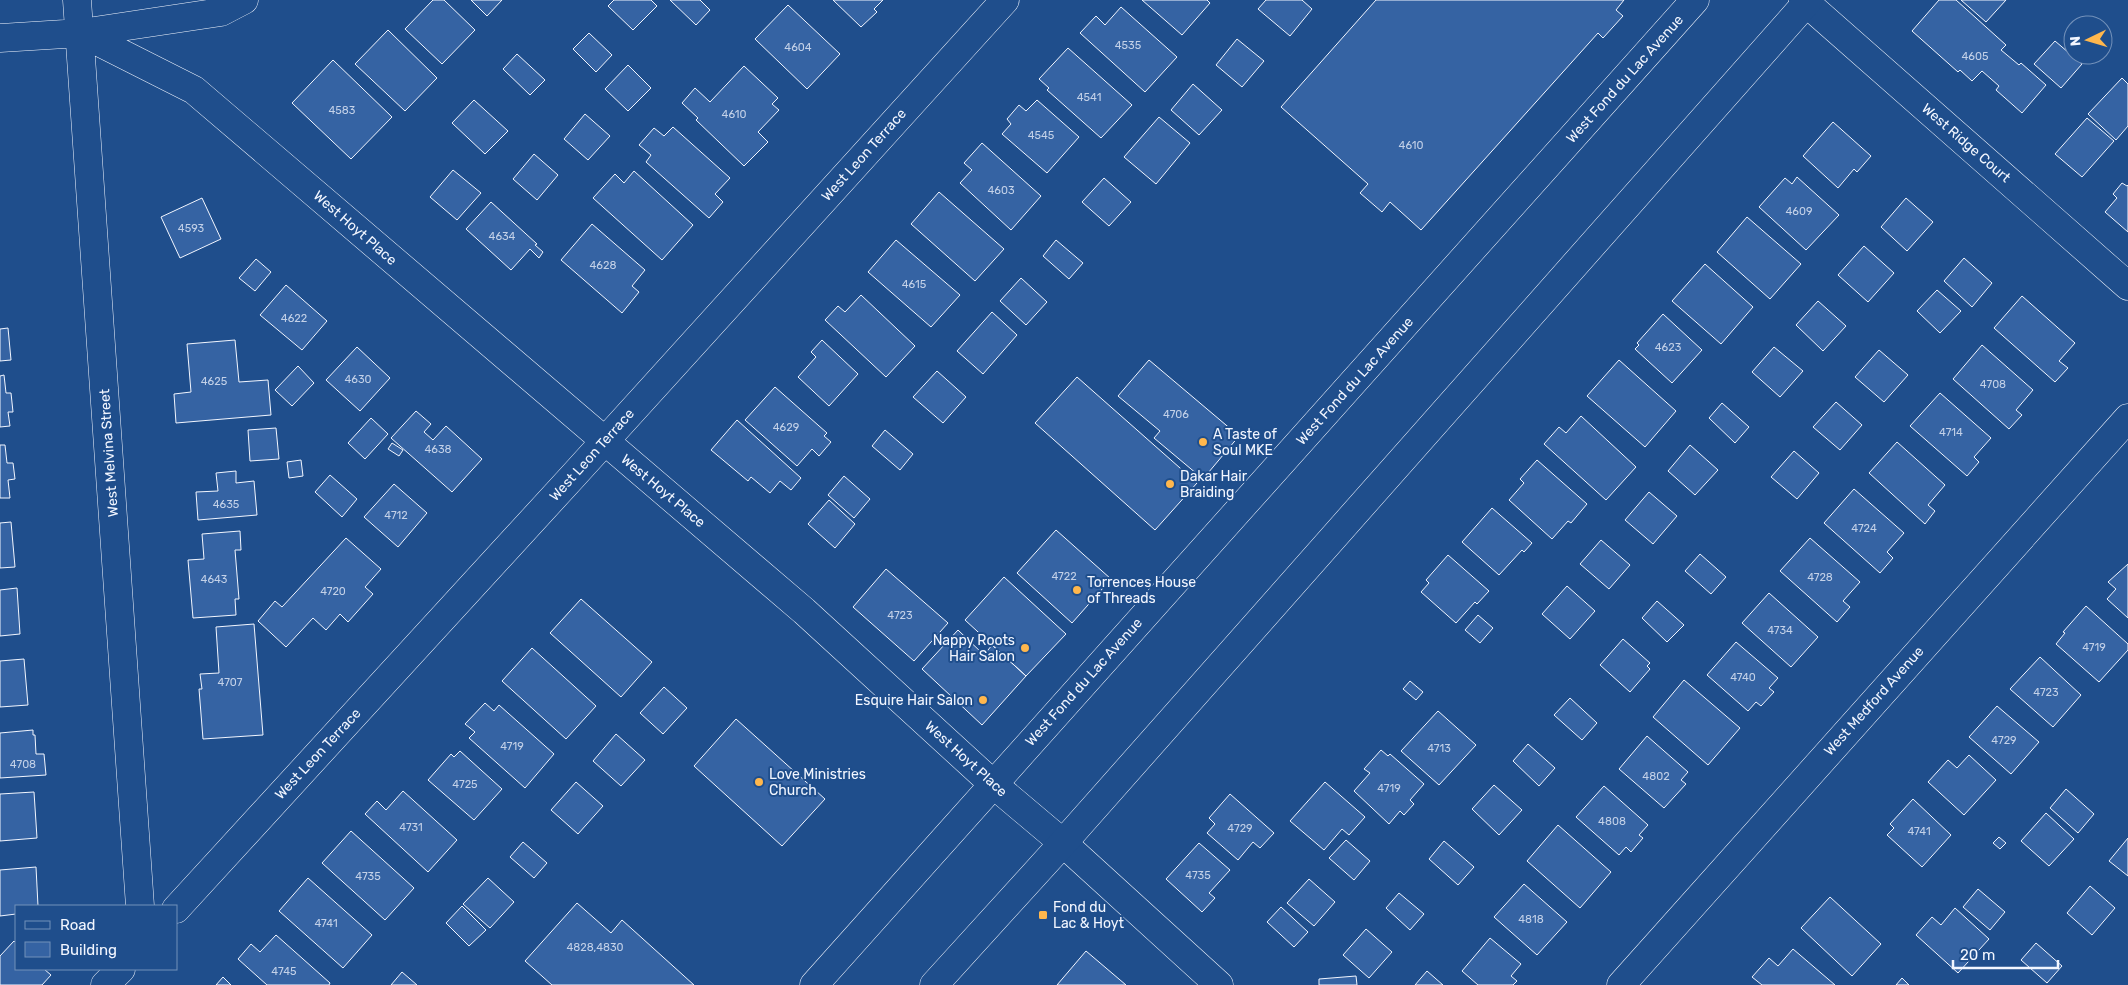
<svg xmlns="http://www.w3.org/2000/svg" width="2128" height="985" viewBox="0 0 2128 985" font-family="Rubik,sans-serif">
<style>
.building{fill:#3563a3;stroke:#f2f6ff}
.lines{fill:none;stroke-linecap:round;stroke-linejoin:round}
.minor-casing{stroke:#f2f6ff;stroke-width:29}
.primary-casing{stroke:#f2f6ff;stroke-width:29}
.minor{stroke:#1f4e8c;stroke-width:28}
.primary{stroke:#1f4e8c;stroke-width:28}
.poi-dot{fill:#ffb74d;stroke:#1f4e8c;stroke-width:2}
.labels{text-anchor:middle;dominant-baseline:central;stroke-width:4;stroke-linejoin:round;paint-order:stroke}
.number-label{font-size:11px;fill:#c3d1e8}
.street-label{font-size:14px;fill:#f2f6ff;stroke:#1f4e8c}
.poi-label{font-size:14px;fill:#f2f6ff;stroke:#1f4e8c;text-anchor:start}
</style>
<rect width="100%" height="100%" fill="#1f4e8c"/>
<!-- building -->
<path class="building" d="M433,0H444L475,30L442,64L405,29Z
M471,0H502L487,16Z
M614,0H651L657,6L633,30L608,6Z
M670,0H700L710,10L696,25Z
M833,0H883L874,9L877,12L861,27Z
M1142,0H1207L1210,3L1182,35Z
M1266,0H1302L1312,9L1290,36L1258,9Z
M1376,0H1624L1616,10L1623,16L1603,38L1598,33L1421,230L1390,202L1382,212L1360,193L1368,184L1281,107Z
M1939,0H1956L2006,45L2001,50L2019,65L2021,63L2046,85L2022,113L1996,90L1999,86L1982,71L1972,81L1960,70L1958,72L1912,31Z
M1961,0H2006L1986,22Z
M788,5L840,54L807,89L755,39Z
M1121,7L1177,57L1145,92L1080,33L1096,16L1105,25Z
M388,30L437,78L405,111L355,64Z
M589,33L612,55L596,72L573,49Z
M1237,39L1264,61L1242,87L1216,65Z
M2055,41L2082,64L2061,88L2034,64Z
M1068,48L1132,105L1101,138L1047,90L1049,88L1039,79Z
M517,54L545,80L530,95L503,69Z
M333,60L392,117L351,159L292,103Z
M628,65L651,88L628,111L605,89Z
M744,66L778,98L772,104L779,110L758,132L768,142L744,166L696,120L698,118L682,103L695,88L710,102Z
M2122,78L2128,84V126L2116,140L2088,114Z
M1193,84L1222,110L1199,135L1171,110Z
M474,100L508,131L485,154L452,123Z
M1037,100L1079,137L1047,173L1002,134L1011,124L1007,119L1019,105L1026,111Z
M585,114L610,136L588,160L564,139Z
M1159,117L1190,143L1156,184L1124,157Z
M2087,118L2114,141L2082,177L2055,154Z
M1833,122L1871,156L1857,172L1854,169L1838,188L1803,156Z
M673,127L730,178L715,194L723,202L709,218L646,162L651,155L639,145L654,128L664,136Z
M982,143L1041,196L1011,230L960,183L972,170L964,163Z
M534,154L558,175L537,200L513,179Z
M453,170L481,193L457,220L430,197Z
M634,171L693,225L662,260L593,198L615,174L624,183Z
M1797,177L1839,215L1806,250L1759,207L1785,178L1792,184Z
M1104,178L1131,202L1109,226L1082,202Z
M2122,183L2127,186L2128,185V232L2105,212L2117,198L2113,194Z
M939,192L1004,249L975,281L911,224Z
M202,198L221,239L180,258L161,217Z
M1906,198L1933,222L1907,251L1881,227Z
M491,202L537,244L535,245L543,252L539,258L530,249L511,270L466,229Z
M1747,217L1801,264L1770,299L1717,252Z
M592,224L645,270L632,286L639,292L622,313L561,260Z
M896,240L960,295L931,327L868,272Z
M1056,240L1083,263L1069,279L1043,256Z
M1864,246L1894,273L1868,302L1838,275Z
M1964,258L1992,283L1972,307L1944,281Z
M256,259L271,272L255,291L239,278Z
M1705,264L1753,307L1721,344L1672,301Z
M1021,278L1047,302L1026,325L1000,301Z
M286,285L327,321L302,350L260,315Z
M1937,290L1961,311L1940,333L1917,311Z
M861,295L915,346L886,377L825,320L838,306L845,312Z
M2022,296L2075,343L2059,361L2068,368L2055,382L1994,328Z
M1818,301L1846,326L1823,351L1796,325Z
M992,312L1017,335L983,374L957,351Z
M1663,314L1702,350L1672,383L1635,349L1639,345L1637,343Z
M8,328L11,360L0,361V329Z
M235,340L239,382L268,380L271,415L176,423L174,394L191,392L187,344Z
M822,340L858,374L829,406L798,377L816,357L811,352Z
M1982,345L2033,390L2016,410L2022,415L2009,429L1953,379Z
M357,347L390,378L360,411L326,380Z
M1774,347L1803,371L1780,397L1752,372Z
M1879,350L1908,375L1884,402L1855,377Z
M1149,360L1239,436L1203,479L1154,438L1160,431L1118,396Z
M1619,360L1676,411L1645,447L1587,396Z
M298,366L314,383L292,406L275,390Z
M937,371L966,397L943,423L913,397Z
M4,375L6,393H11L13,412H8L10,426L0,427V376Z
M1077,377L1197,483L1155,530L1035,423Z
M775,387L827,433L824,436L831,442L819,456L812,449L797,466L745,420Z
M1940,393L1991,438L1974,457L1979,462L1967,476L1910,426Z
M1836,402L1862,425L1840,450L1813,427Z
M1722,403L1749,427L1735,443L1709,418Z
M416,411L431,424L424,432L433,440L446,426L482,459L452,492L391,438Z
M1581,416L1636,467L1606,500L1544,444L1559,427L1566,433Z
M371,418L388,434L365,459L348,443Z
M737,420L801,478L791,490L780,481L770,493L751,477L748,481L711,450Z
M276,428L279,459L250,461L248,430Z
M885,430L913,454L900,470L872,446Z
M1897,442L1945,485L1928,505L1935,511L1925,524L1869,473Z
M392,443L403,450L399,456L388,449Z
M0,445H5L7,463H13L15,479L8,480L10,498H0Z
M1690,445L1718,470L1695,495L1668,471Z
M1794,451L1819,473L1797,499L1771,477Z
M301,460L303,476L289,478L287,462Z
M1537,460L1587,504L1571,523L1568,521L1552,539L1509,500L1524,483L1520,479Z
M236,471V483L254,481L257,515L198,520L196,492L218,491L216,473Z
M330,475L357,499L342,517L315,492Z
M844,476L870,499L854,518L828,495Z
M394,484L427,513L398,547L364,517Z
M1854,489L1904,533L1887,552L1893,558L1880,573L1824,523Z
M1649,492L1677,516L1653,544L1625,520Z
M829,500L855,524L835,548L808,524Z
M1492,508L1532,543L1524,552L1522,550L1499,575L1462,542Z
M11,522L15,567L0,568V523Z
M1056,530L1111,579L1072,623L1017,573Z
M240,531L241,550H235L239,599H235L236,615L193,618L188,560L204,559L202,534Z
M346,538L381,569L365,587L373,594L348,622L340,614L326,630L313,618L286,647L258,621L275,601L282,607Z
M1810,538L1860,582L1843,601L1850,607L1837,622L1780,571Z
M1601,540L1630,565L1609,589L1580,564Z
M1700,554L1726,577L1711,594L1685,571Z
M1448,555L1489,591L1477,604L1475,602L1456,623L1421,592L1429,583L1426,580Z
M2128,564V618L2107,599L2116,589L2108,582Z
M886,569L948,623L914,661L853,607Z
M1004,577L1066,634L1026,676L965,620Z
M1567,586L1595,611L1570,639L1542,614Z
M17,588L20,634L0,636V590Z
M1769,593L1818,637L1791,667L1742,623Z
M581,599L652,662L621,697L550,633Z
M1657,601L1684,625L1667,642L1642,618Z
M2086,606L2128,644V650L2099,682L2056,644L2065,633L2063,632Z
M1478,615L1493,628L1480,643L1465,630Z
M254,624L263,735L203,739L199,689H202L200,674L219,673L216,627Z
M958,630L984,655L992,645L1026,676L982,725L922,669Z
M1623,639L1650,663L1647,666L1650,669L1630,692L1600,665Z
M1736,642L1778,678L1769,688L1774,692L1761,706L1756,702L1748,711L1707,675Z
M532,648L596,706L566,739L502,681Z
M2040,657L2081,695L2053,727L2010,689Z
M24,659L28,705L0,707V661Z
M1684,680L1740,728L1708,765L1653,717Z
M1410,681L1423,692L1416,700L1403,689Z
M664,687L687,708L663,734L640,713Z
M1570,698L1597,723L1582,740L1554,715Z
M485,703L494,711L499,705L554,754L525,788L469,738L475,732L465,724Z
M1997,706L2039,742L2011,774L1969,737Z
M1438,711L1476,745L1439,785L1401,751Z
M736,719L825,799L782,846L694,766Z
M33,730V735H35L36,754H44L46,775L0,778V733Z
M616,734L645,760L621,786L593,761Z
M1647,736L1688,772L1681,780L1686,784L1664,808L1619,769Z
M1528,744L1555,768L1539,786L1513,761Z
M1381,750L1388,756L1390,754L1424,784L1410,800L1414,804L1404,815L1400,811L1389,824L1354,791L1370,773L1364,769Z
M460,751L502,789L474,820L428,780L451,754L454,757Z
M1969,755L1996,780L1964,815L1928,782L1948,760L1957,768Z
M576,782L603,806L578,834L551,810Z
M1325,782L1365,817L1349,835L1342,829L1324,850L1290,821Z
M1494,785L1522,810L1499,835L1472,809Z
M1604,786L1648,825L1639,835L1643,838L1631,852L1626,847L1619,855L1576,817Z
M2066,789L2094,814L2078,833L2050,808Z
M403,791L457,840L428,872L365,814L377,801L386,810Z
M34,792L37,838L0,841V794Z
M1230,794L1274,833L1260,848L1253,842L1238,860L1207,833L1215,824L1209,818Z
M1913,799L1951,835L1922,867L1887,835L1894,828L1890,824Z
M2046,813L2074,839L2049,866L2021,841Z
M1558,825L1611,872L1580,908L1527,861Z
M351,831L414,888L385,920L322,863Z
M1999,837L2006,843L2000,849L1993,843Z
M2128,838V876L2109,861Z
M1346,840L1370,861L1354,880L1329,858Z
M1444,841L1474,867L1458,885L1429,859Z
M523,842L547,863L534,878L510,857Z
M1199,843L1230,870L1209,893L1215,898L1202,912L1166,879Z
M36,867L38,906H16V914L0,916V870Z
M308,878L372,935L343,968L279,911Z
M488,878L514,902L490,928L463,904Z
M1309,879L1335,902L1314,926L1287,903Z
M1524,884L1567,922L1537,955L1494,917Z
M2090,886L2115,908L2092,935L2067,913Z
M1978,889L2005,912L1990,930L1963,907Z
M1399,893L1424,914L1410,930L1386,908Z
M1830,897L1881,944L1852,976L1801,928Z
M577,903L611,933L622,920L694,985H552L525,961Z
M462,906L486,930L469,946L446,923Z
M1281,907L1308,932L1294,947L1267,922Z
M1955,908L1989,939L1958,973L1916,935L1932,917L1941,925Z
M1366,929L1392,952L1369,978L1343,955Z
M276,935L330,983L329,985H267L238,959L251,944L260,952Z
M1490,938L1521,964L1511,976L1517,981L1513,985H1478L1462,971Z
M14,941L16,943V969H44L51,975L42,985H0V956Z
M2036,943L2062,966L2047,983L2021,960Z
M1793,949L1835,985H1762L1752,977L1769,958L1778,966Z
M1086,951L1126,985H1057Z
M1427,971L1443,985H1415Z
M402,972L417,985H391Z
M1356,976L1357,985H1319V979Z
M223,977L231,985H216Z
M1902,978L1909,985H1896Z"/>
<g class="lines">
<defs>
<path id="minor" d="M77,0L140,906
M1803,0L2128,286
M81,33L194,90L804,611L993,784L1063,843L1219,985
M0,38L81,33L221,12L244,0
M176,909L574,475L1005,0
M105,985L121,969
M1621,985L2128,418"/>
<path id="primary" d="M814,985L1695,0
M934,985L1063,843L1809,0"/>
</defs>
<!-- minor casing -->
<use href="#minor" class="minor-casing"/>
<!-- primary casing -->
<use href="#primary" class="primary-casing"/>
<!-- minor -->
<use href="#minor" class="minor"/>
<!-- primary -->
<use href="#primary" class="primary"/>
</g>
<!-- markers -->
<g class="poi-dot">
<circle cx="1203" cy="442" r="5"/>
<circle cx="1170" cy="484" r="5"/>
<circle cx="1077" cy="590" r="5"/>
<circle cx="1025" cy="648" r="5"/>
<circle cx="983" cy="700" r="5"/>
<circle cx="759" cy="782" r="5"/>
<rect x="1038" y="910" width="10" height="10" rx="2.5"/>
</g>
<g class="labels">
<!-- number labels -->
<g class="number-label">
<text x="1128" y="45">4535</text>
<text x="798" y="47">4604</text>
<text x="1975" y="56">4605</text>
<text x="1089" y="97">4541</text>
<text x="342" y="110">4583</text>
<text x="734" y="114">4610</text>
<text x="1041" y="135">4545</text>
<text x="1411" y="145">4610</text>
<text x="1001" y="190">4603</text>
<text x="1799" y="211">4609</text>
<text x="191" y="228">4593</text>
<text x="502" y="236">4634</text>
<text x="603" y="265">4628</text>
<text x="914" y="284">4615</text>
<text x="294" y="318">4622</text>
<text x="1668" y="347">4623</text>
<text x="358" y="379">4630</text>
<text x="214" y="381">4625</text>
<text x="1993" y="384">4708</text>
<text x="1176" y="414">4706</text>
<text x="786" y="427">4629</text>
<text x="1951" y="432">4714</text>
<text x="438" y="449">4638</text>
<text x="226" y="504">4635</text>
<text x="396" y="515">4712</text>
<text x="1864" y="528">4724</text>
<text x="1064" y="576">4722</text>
<text x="1820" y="577">4728</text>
<text x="214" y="579">4643</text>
<text x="333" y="591">4720</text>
<text x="900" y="615">4723</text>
<text x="1780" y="630">4734</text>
<text x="2094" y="647">4719</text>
<text x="1743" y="677">4740</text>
<text x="230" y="682">4707</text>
<text x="2046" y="692">4723</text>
<text x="2004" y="740">4729</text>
<text x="512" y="746">4719</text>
<text x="1439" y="748">4713</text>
<text x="23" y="764">4708</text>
<text x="1656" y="776">4802</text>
<text x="465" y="784">4725</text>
<text x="1389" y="788">4719</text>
<text x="1612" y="821">4808</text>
<text x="411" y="827">4731</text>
<text x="1240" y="828">4729</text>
<text x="1919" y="831">4741</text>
<text x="1198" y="875">4735</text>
<text x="368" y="876">4735</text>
<text x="1531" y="919">4818</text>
<text x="326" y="923">4741</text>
<text x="595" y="947">4828,4830</text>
<text x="284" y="971">4745</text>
</g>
<!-- street labels -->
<g class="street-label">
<text transform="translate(1625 79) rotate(-48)">West Fond du Lac Avenue</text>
<text transform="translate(1966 143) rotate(41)">West Ridge Court</text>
<text transform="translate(864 155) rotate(-48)">West Leon Terrace</text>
<text transform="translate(355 228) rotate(41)">West Hoyt Place</text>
<text transform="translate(1355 381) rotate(-48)">West Fond du Lac Avenue</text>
<text transform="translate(109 453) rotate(-94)">West Melvina Street</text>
<text transform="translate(592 455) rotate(-48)">West Leon Terrace</text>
<text transform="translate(663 491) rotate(40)">West Hoyt Place</text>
<text transform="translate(1084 682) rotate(-48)">West Fond du Lac Avenue</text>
<text transform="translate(1874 701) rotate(-48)">West Medford Avenue</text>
<text transform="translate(318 754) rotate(-47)">West Leon Terrace</text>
<text transform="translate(966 759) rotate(42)">West Hoyt Place</text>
</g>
<!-- poi labels -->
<g class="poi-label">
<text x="1213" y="434">A Taste of<tspan x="1213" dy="16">Soul MKE</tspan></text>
<text x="1180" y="476">Dakar Hair<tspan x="1180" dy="16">Braiding</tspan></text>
<text x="1087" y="582">Torrences House<tspan x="1087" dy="16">of Threads</tspan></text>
<text x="1015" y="640" text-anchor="end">Nappy Roots<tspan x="1015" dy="16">Hair Salon</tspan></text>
<text x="973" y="700" text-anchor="end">Esquire Hair Salon</text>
<text x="769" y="774">Love Ministries<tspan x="769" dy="16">Church</tspan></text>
<text x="1053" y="907">Fond du<tspan x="1053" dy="16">Lac &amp; Hoyt</tspan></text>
</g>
</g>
<!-- legend -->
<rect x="15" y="905" width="162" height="65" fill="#1f4e8c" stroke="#7391ba"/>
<rect x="25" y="921" width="25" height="8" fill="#1f4e8c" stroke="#7391ba"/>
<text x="60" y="930" font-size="15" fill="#f2f6ff">Road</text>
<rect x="25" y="942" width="25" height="15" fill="#3563a3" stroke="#7391ba"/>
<text x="60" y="955" font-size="15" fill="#f2f6ff">Building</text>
<!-- north arrow -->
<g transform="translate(2088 40) rotate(265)"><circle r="24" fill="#1f4e8c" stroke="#7391ba"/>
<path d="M0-4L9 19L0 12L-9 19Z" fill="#ffb74d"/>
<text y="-8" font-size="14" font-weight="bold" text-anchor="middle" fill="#f2f6ff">N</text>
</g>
<!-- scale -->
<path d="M1953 960v8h105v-8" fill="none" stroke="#f2f6ff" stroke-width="2.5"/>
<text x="1960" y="960" font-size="15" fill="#f2f6ff" stroke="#1f4e8c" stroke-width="4" paint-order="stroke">20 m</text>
</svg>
